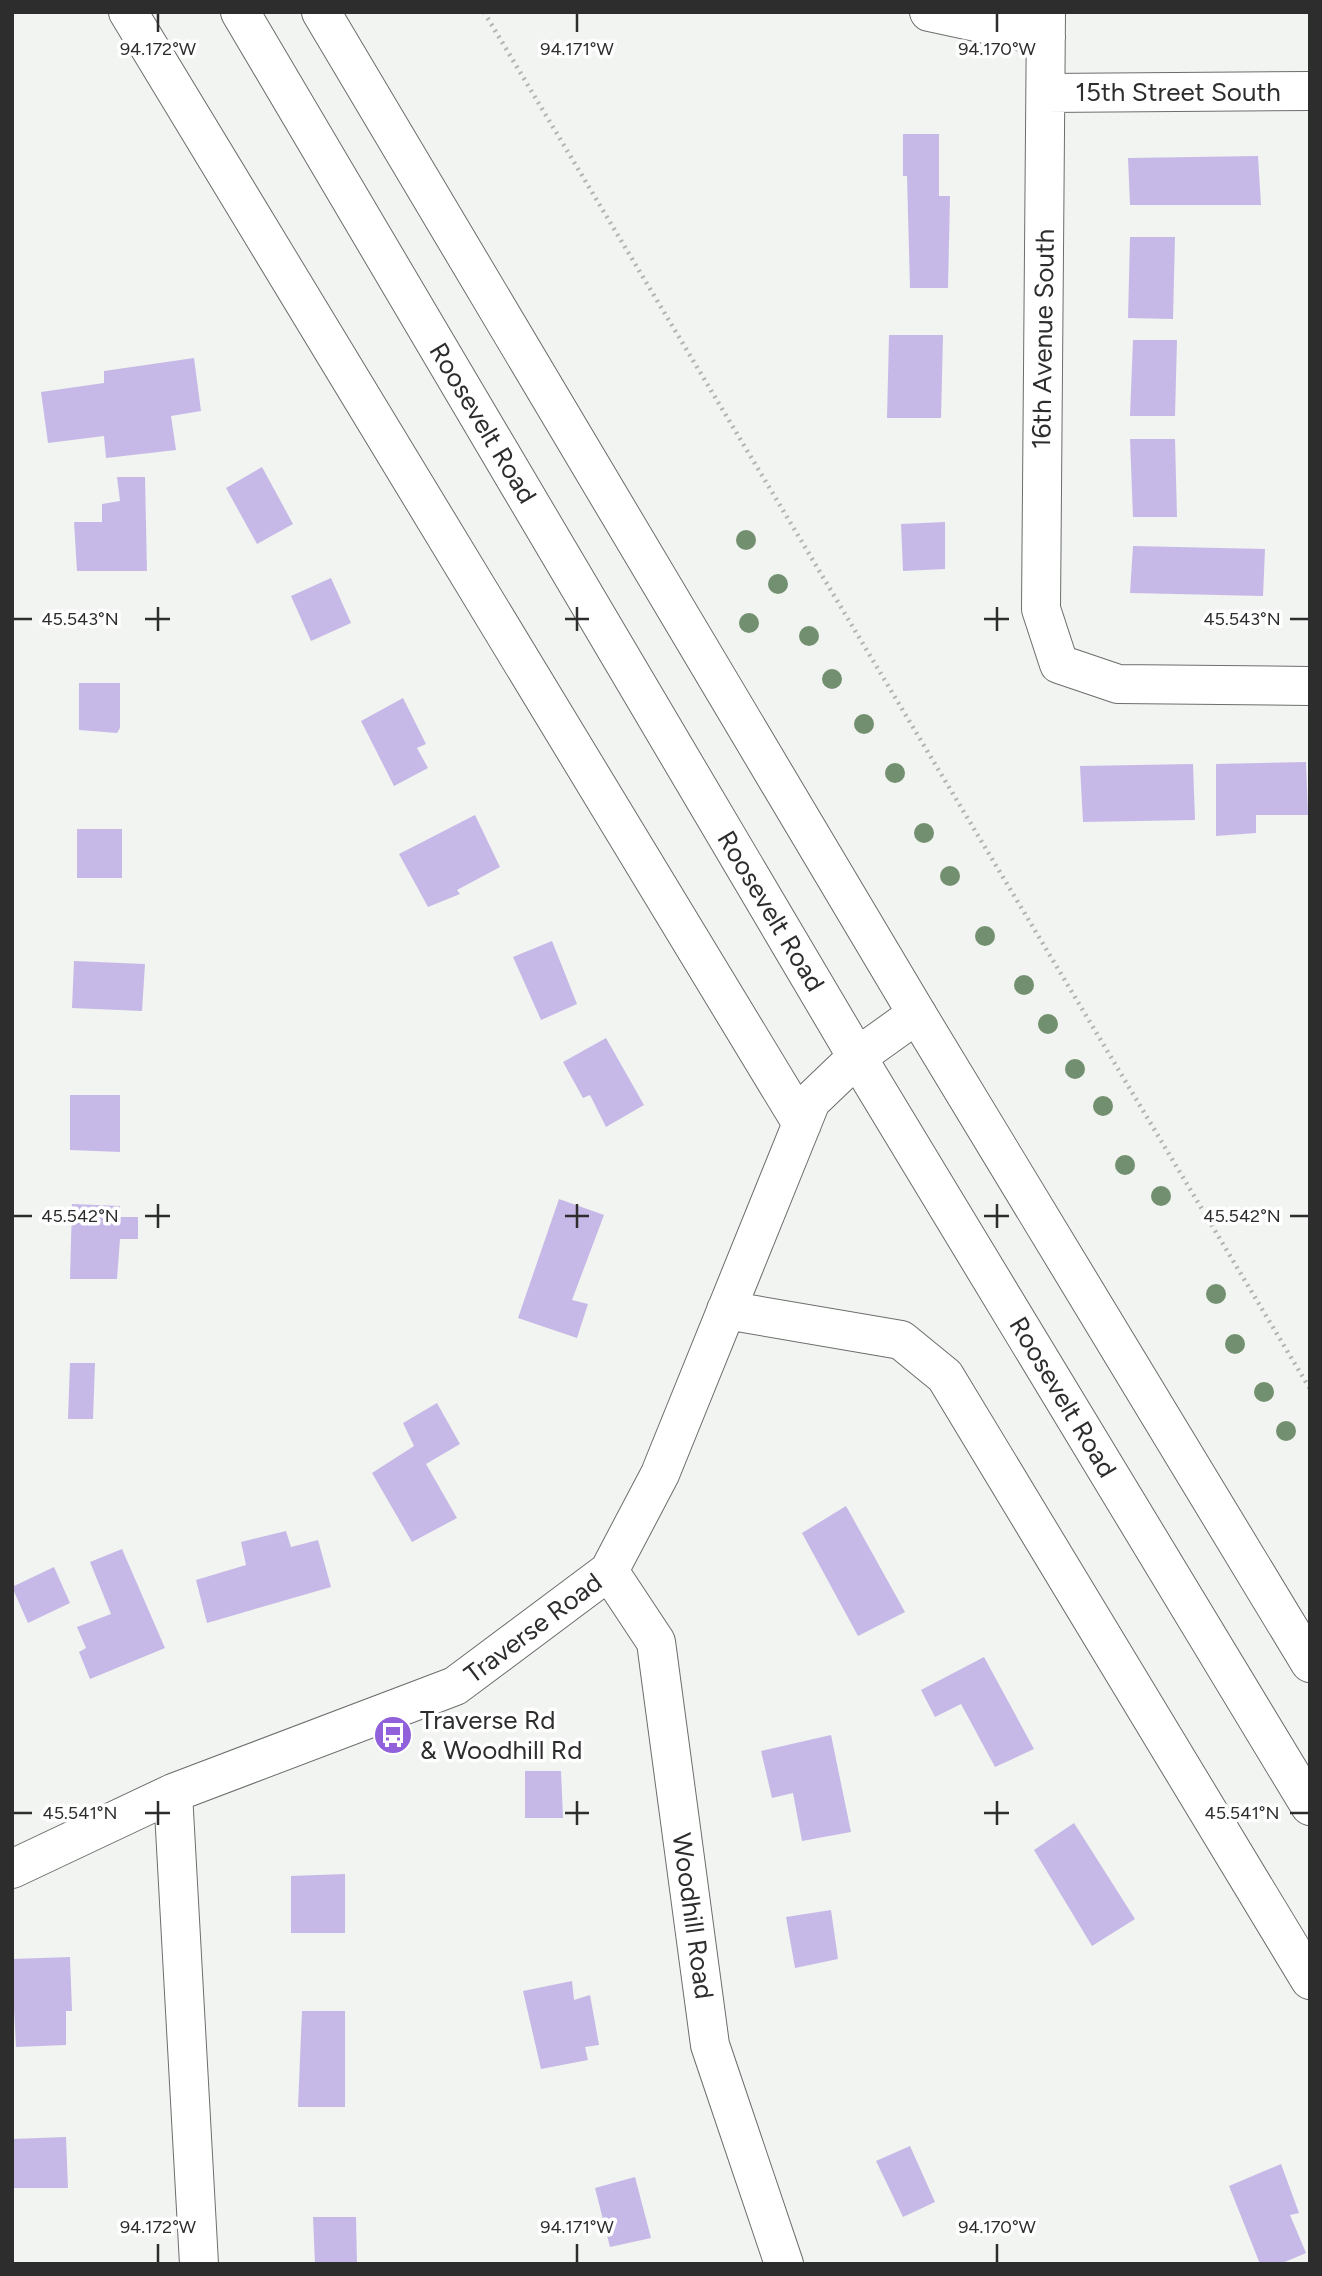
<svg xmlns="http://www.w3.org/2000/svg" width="1322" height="2276" viewBox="0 0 1322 2276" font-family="Figtree,sans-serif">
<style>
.building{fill:#c7b9e7}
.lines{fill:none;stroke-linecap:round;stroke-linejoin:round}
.minor-casing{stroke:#6b6e6b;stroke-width:40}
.major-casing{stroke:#6b6e6b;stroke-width:40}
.path{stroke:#b1b4b1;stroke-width:4.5;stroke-dasharray:2 5;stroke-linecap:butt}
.minor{stroke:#fff;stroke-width:38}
.major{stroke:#fff;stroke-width:38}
.tree{fill:#728f6f}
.ticks{fill:none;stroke:#2c2d2c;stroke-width:2.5}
.labels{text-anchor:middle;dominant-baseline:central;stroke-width:7;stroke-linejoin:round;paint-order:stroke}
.street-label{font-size:26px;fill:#2c2d2c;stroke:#fff}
.poi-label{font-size:26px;fill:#2c2d2c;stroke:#fff;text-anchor:start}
.ticks-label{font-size:18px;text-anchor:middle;fill:#2c2d2c;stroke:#fff;stroke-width:7;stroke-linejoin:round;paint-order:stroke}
</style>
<rect width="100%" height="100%" fill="#f1f4f0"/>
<!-- building -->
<path class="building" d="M903,134H939V196H950L948,288H910L907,176H903Z
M1258,156L1261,205H1130L1128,158Z
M1130,237H1175L1173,319L1128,318Z
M889,335H943L941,418H887Z
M1133,340H1177L1175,416H1130Z
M194,358L201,411L171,416L176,450L106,458L104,436L48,443L41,392L104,383V371Z
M1130,439H1175L1177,517H1133Z
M262,467L293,524L257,544L226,488Z
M117,477H145L147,571H77L74,522H102V504L120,501Z
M945,522V569L903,571L901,524Z
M1133,546L1265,549L1263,596L1130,593Z
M331,578L351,623L311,641L291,596Z
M79,683H120V728L117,733L79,730Z
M403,698L426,744L417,748L428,768L394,786L361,721Z
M1306,762L1308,815H1256V833L1216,836V764Z
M1193,764L1195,820L1083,822L1080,766Z
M475,815L500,867L457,890L460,894L428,907L399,854Z
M77,829H122V878H77Z
M552,941L577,1004L541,1020L513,957Z
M74,961L145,964L142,1011L72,1008Z
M606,1038L644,1105L606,1127L590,1095L583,1098L563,1062Z
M70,1095H120V1152L70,1150Z
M559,1199L604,1215L572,1300L588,1304L577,1338L518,1318Z
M72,1204L120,1206V1217H138V1239H120L117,1279H70Z
M70,1363H95L93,1419H68Z
M437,1403L460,1444L426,1464L457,1518L412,1542L372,1473L414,1446L403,1423Z
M846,1506L905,1612L858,1636L802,1533Z
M286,1531L291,1547L318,1540L331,1587L207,1623L196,1580L246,1565L241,1542Z
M122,1549L165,1648L90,1679L79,1652L86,1648L77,1627L111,1614L90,1562Z
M54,1567L70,1603L28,1623L12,1587Z
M984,1657L1034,1749L995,1767L961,1704L935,1717L921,1690Z
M831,1735L851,1832L802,1841L793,1793L772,1798L761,1751Z
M525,1771H561L563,1818H525Z
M1074,1823L1135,1919L1092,1946L1034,1850Z
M345,1874V1933H291V1876Z
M831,1910L838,1959L795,1968L786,1917Z
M70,1957L72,2011H66V2045L16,2047L14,2009H12V1959Z
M572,1981L574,2000L590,1995L599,2045L585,2047L588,2060L541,2069L523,1991Z
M302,2011H345V2107H298Z
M66,2137L68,2188H12V2139Z
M910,2146L935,2202L903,2217L876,2161Z
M1281,2164L1299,2213L1290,2215L1306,2253L1280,2264H1260L1229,2186Z
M635,2177L651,2238L610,2247L595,2188Z
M313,2217H356L357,2264H315Z"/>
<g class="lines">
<defs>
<path id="minor" d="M128,12L802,1124
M929,12L1046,37
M1046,12L1041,609L1059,664L1118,684L1310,686
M1046,93L1310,91
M726,1310L901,1340L945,1376L1310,1980
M609,1571L656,1642L710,2045L784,2264
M173,1793L199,2264
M12,1869L173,1793L455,1686L609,1571L660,1474L811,1101L857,1057L917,1014"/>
<path id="major" d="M240,12L857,1057L1310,1806
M321,12L917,1014L1310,1663"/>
</defs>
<!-- minor casing -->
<use href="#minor" class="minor-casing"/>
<!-- major casing -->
<use href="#major" class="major-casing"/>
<!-- path -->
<path class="path" d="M484,12L1310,1389"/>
<!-- minor -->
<use href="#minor" class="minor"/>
<!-- major -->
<use href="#major" class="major"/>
</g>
<!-- trees -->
<g class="tree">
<circle cx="746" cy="540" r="10"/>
<circle cx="778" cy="584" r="10"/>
<circle cx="749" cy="623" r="10"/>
<circle cx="809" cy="636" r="10"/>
<circle cx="832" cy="679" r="10"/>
<circle cx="864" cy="724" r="10"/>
<circle cx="895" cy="773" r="10"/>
<circle cx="924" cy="833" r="10"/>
<circle cx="950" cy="876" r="10"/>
<circle cx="985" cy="936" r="10"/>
<circle cx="1024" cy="985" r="10"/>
<circle cx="1048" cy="1024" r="10"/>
<circle cx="1075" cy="1069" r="10"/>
<circle cx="1103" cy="1106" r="10"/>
<circle cx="1125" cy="1165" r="10"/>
<circle cx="1161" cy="1196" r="10"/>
<circle cx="1216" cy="1294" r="10"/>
<circle cx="1235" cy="1344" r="10"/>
<circle cx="1264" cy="1392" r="10"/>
<circle cx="1286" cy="1431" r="10"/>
</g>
<!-- ticks -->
<path class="ticks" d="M158,14V32M577,14V32M997,14V32M158,607V631M577,607V631M997,607V631M14,619H32M145,619H170M565,619H589M984,619H1009M1290,619H1308M158,1204V1228M577,1204V1228M997,1204V1228M14,1216H32M145,1216H170M565,1216H589M984,1216H1009M1290,1216H1308M158,1801V1825M577,1801V1825M997,1801V1825M14,1813H32M145,1813H170M565,1813H589M984,1813H1009M1290,1813H1308M158,2244V2262M577,2244V2262M997,2244V2262"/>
<!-- icons -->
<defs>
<symbol id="bus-disc" viewBox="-11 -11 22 22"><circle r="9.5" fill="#9061db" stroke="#fff"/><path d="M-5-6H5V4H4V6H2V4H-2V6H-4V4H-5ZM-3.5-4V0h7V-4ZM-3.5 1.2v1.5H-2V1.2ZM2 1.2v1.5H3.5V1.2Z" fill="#fff"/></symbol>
</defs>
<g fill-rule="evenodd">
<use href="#bus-disc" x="371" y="1713" width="44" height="44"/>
</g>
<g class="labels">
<!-- street labels -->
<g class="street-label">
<text x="1178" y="92">15th Street South</text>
<text transform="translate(1043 339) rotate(-89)">16th Avenue South</text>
<text transform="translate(483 423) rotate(59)">Roosevelt Road</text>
<text transform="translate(771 911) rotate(59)">Roosevelt Road</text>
<text transform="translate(1063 1397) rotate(59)">Roosevelt Road</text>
<text transform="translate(533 1628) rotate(-37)">Traverse Road</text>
<text transform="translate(693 1916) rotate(82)">Woodhill Road</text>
</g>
<!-- poi labels -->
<g class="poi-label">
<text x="420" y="1720">Traverse Rd<tspan x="420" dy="30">&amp; Woodhill Rd</tspan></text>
</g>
</g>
<g class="ticks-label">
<text x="158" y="55">94.172°W</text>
<text x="577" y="55">94.171°W</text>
<text x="997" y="55">94.170°W</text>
<text x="80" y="625">45.543°N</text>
<text x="1242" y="625">45.543°N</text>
<text x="80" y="1222">45.542°N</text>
<text x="1242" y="1222">45.542°N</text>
<text x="80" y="1819">45.541°N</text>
<text x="1242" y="1819">45.541°N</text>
<text x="158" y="2233">94.172°W</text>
<text x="577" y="2233">94.171°W</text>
<text x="997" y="2233">94.170°W</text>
</g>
<!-- border -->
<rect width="1322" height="2276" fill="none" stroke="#2c2d2c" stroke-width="28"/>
</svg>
